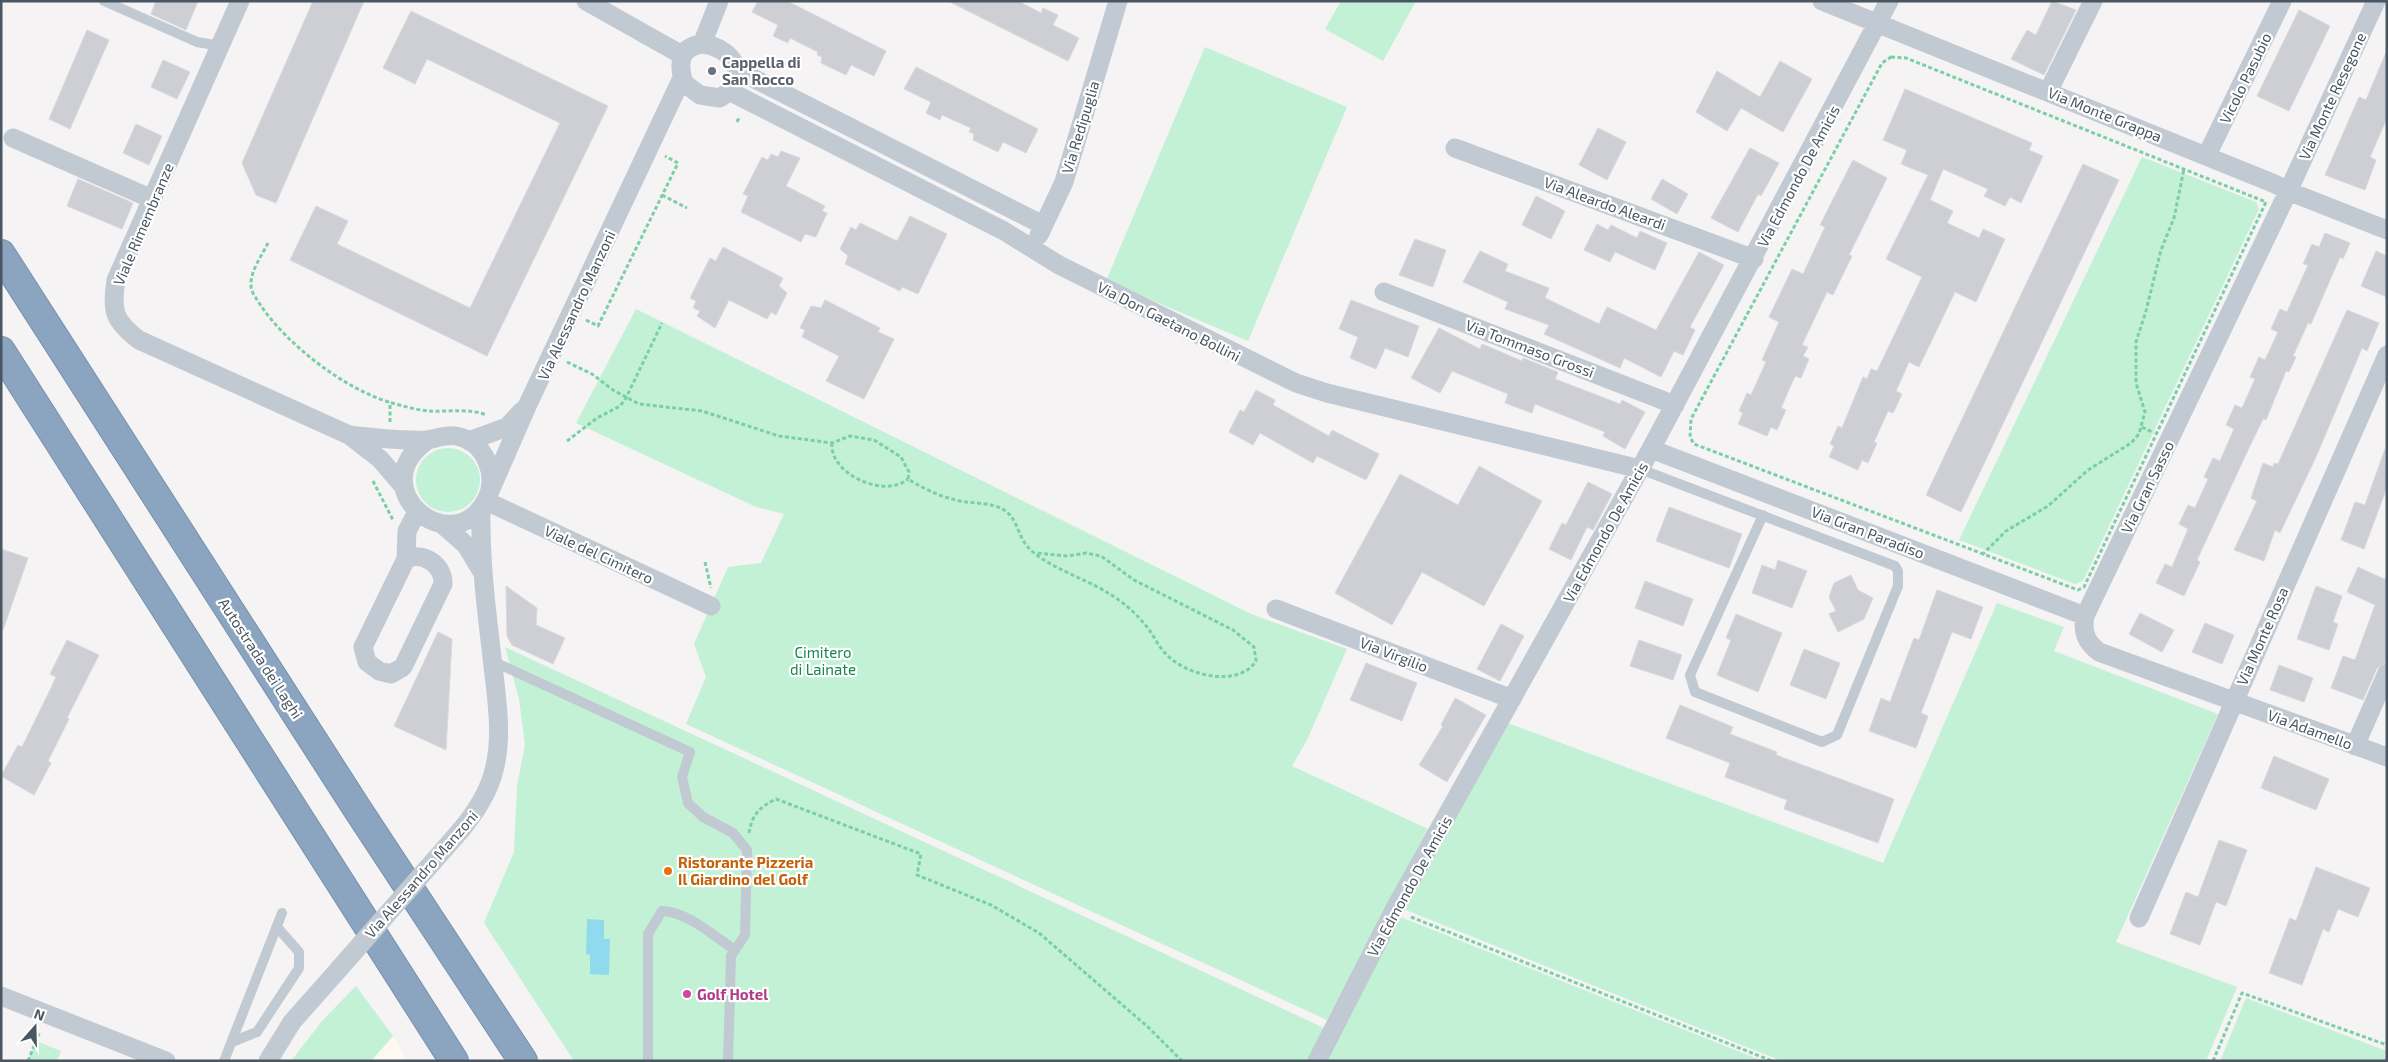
<svg xmlns="http://www.w3.org/2000/svg" width="2388" height="1062" viewBox="0 0 2388 1062" font-family="'Exo 2',sans-serif">
<style>
.commercial{fill:#fdf9ef}
.green{fill:#c3f1d5}
.water{fill:#90daee}
.building{fill:#cdcfd5;stroke:#d7d9de}
.lines{fill:none;stroke-linecap:round;stroke-linejoin:round}
.motorway-casing{stroke:#7690ad;stroke-width:30}
.path{stroke:#7ad0a6;stroke-width:3;stroke-dasharray:4 2.5;stroke-linecap:butt}
.service{stroke:#c1cad2;stroke-width:10}
.minor{stroke:#c1cad2;stroke-width:19}
.motorway{stroke:#8ba5c1;stroke-width:28}
.minor-bridge{stroke:#c1cad2;stroke-width:19}
.worship-dot{fill:#6b7280;stroke:#fff;stroke-width:2}
.food-dot{fill:#e8710a;stroke:#fff;stroke-width:2}
.hotel-dot{fill:#d1479c;stroke:#fff;stroke-width:2}
.labels{text-anchor:middle;dominant-baseline:central;stroke-width:4.5;stroke-linejoin:round;paint-order:stroke}
.worship-label{font-size:15px;font-weight:bold;fill:#5b616d;stroke:#fff;text-anchor:start}
.street-label{font-size:15px;fill:#4a5661;stroke:#fff}
.park-label{font-size:15px;fill:#17864f;stroke:#fff}
.food-label{font-size:15px;font-weight:bold;fill:#c56008;stroke:#fff;text-anchor:start}
.hotel-label{font-size:15px;font-weight:bold;fill:#b23c85;stroke:#fff;text-anchor:start}
</style>
<rect width="100%" height="100%" fill="#f5f3f3"/>
<!-- commercial -->
<path class="commercial" d="M393,1036L408,1061H371Z"/>
<!-- green -->
<path class="green" d="M1341,1H1416L1383,61L1325,29Z
M1205,47L1347,107L1248,341L1106,281Z
M2142,157L2256,202L2259,209L2083,581L2075,584L1959,540Z
M636,309L1251,614L1347,649L1307,740L1292,766L1428,829L1327,1020L686,724L706,677L694,644L728,567L761,563L784,514L756,507L576,423Z
M416 480a32 32 0 1 1 64 0a32 32 0 1 1-64 0Z
M1997,603L2064,627L2054,651L2218,714L2116,942L2237,987L2206,1061H1781L1401,908L1505,722L1883,863Z
M505,647L1337,1034L1398,916L1763,1061H574L484,923L514,852L517,787L525,744L519,699Z
M356,986L393,1036L371,1061H291L322,1021Z
M2246,998L2387,1051V1061H2220Z
M36,1041L61,1051L57,1061H28Z"/>
<!-- water -->
<path class="water" d="M587,919L604,920V939H610L609,975L590,974V955L586,954Z"/>
<!-- building -->
<path class="building" d="M156,1H198L186,30L151,14Z
M313,1H364L276,203L256,195L242,163Z
M758,1H787L886,51L874,76L851,65L846,75L821,63L822,57L817,55L818,52L790,38L788,43L773,36L778,25L752,12Z
M948,1H1018L1041,13L1043,8L1058,15L1053,25L1079,38L1068,61Z
M2052,1L2076,10L2044,75L2011,59L2027,30L2036,35Z
M2299,10L2330,26L2289,111L2257,96Z
M411,11L608,106L487,356L290,260L316,206L348,221L337,244L470,308L560,123L427,59L415,84L383,68Z
M87,30L109,40L70,129L49,119Z
M2387,50V118L2370,157L2376,160L2365,190L2325,175L2359,97L2366,100Z
M163,60L190,72L177,99L151,87Z
M1780,61L1812,79L1783,132L1741,108L1727,131L1696,112L1717,71L1760,97Z
M916,67L1038,129L1026,153L1003,142L998,152L973,140L974,134L969,132L971,128L942,115L940,120L926,113L931,102L904,89Z
M1905,89L2032,143L2029,150L2043,156L2021,203L2010,197L2005,206L1984,196L1988,189L1943,169L1930,200L1953,211L1947,223L1979,238L1983,229L2005,239L1976,302L1955,292L1919,367L1909,362L1896,391L1902,394L1893,413L1888,411L1874,442L1877,443L1868,463L1862,460L1858,470L1829,457L1834,446L1830,444L1838,426L1842,428L1863,377L1867,379L1871,369L1877,371L1922,277L1886,259L1928,175L1901,164L1907,150L1883,140Z
M136,124L162,136L149,165L123,153Z
M1598,128L1626,142L1607,180L1579,165Z
M1750,148L1779,163L1761,196L1758,194L1738,232L1711,218Z
M781,151L800,158L786,186L825,206L822,211L827,213L816,237L805,234L801,242L741,212L748,196L743,194L762,157L768,160L771,154L778,157Z
M1853,160L1887,178L1849,255L1852,256L1833,295L1827,292L1802,345L1808,347L1803,356L1809,359L1801,378L1795,376L1781,408L1786,410L1777,430L1771,427L1767,436L1738,424L1743,413L1739,411L1747,393L1751,395L1766,362L1762,360L1779,322L1769,317L1792,269L1803,274L1825,227L1820,225Z
M2083,164L2119,180L1961,512L1926,495Z
M78,179L133,203L122,229L67,206Z
M1662,179L1688,194L1677,214L1651,199Z
M1536,196L1565,211L1551,239L1522,225Z
M910,216L947,234L918,294L902,287L900,291L845,264L848,256L840,249L851,227L856,230L860,223L897,241Z
M1597,224L1608,230L1611,225L1637,238L1640,231L1667,243L1655,270L1615,252L1610,262L1584,250Z
M2325,233L2350,243L2343,259L2340,257L2311,324L2308,323L2293,356L2296,357L2289,372L2286,371L2266,420L2263,419L2248,450L2197,560L2200,562L2184,596L2156,583L2165,564L2172,567L2188,529L2179,524L2188,505L2195,508L2208,479L2204,477L2213,458L2220,461L2234,429L2226,425L2235,405L2242,408L2255,379L2250,377L2259,357L2265,360L2278,332L2271,329L2280,309L2287,312L2308,265L2303,264L2312,244L2319,247Z
M1415,239L1446,250L1433,287L1399,275Z
M723,247L783,278L779,286L787,293L776,315L771,312L767,319L729,300L715,328L697,316L700,311L693,308L696,301L690,298L710,258L716,261Z
M1480,251L1508,264L1505,271L1549,288L1545,298L1599,324L1607,307L1656,330L1699,252L1724,265L1690,327L1695,330L1683,355L1674,351L1661,377L1624,358L1620,368L1544,334L1549,325L1505,309L1508,302L1463,282Z
M2376,251L2387,256V297L2361,286Z
M825,300L880,328L878,332L894,339L864,399L826,381L839,356L802,337L805,330L800,328L811,306L821,308Z
M1351,300L1419,326L1408,357L1385,348L1376,369L1350,358L1358,337L1339,329Z
M2347,310L2379,323L2367,351L2362,348L2316,457L2280,533L2275,530L2264,561L2234,550L2257,501L2251,498L2263,463L2273,467L2274,463L2278,464Z
M1439,328L1480,349L1482,344L1522,361L1523,358L1558,372L1555,379L1620,404L1622,400L1645,412L1625,449L1603,436L1605,432L1535,404L1532,413L1505,403L1508,394L1452,371L1440,393L1411,378Z
M1256,390L1275,400L1273,405L1329,436L1332,430L1379,454L1366,480L1317,456L1313,463L1260,433L1253,445L1229,432L1240,410L1244,412Z
M2385,449L2387,487L2364,549L2341,540L2355,502L2365,505Z
M1479,466L1542,501L1484,606L1422,572L1392,625L1335,593L1400,474L1458,505Z
M1588,482L1612,494L1593,530L1587,527L1571,560L1549,549L1562,523L1566,525Z
M1669,507L1742,534L1729,568L1656,541Z
M1,549L28,558L3,630L1,629Z
M1778,560L1807,571L1792,608L1752,593L1762,565L1775,570Z
M2358,567L2384,579L2387,578V662L2377,668L2363,700L2331,688L2343,656L2355,660L2375,605L2347,592Z
M1851,575L1858,590L1873,598L1864,619L1838,632L1829,614L1836,611L1829,597L1834,583Z
M1645,581L1693,599L1683,626L1635,608Z
M506,586L537,608L536,625L565,638L553,664L512,645L507,636Z
M2316,586L2342,596L2333,622L2338,624L2329,650L2297,639Z
M1937,590L1983,607L1971,639L1952,632L1921,713L1928,716L1916,748L1869,731L1881,698L1890,702L1914,638L1919,640Z
M2140,613L2174,630L2162,652L2129,634Z
M1736,614L1782,633L1758,692L1717,675L1731,640L1726,638Z
M2205,623L2234,635L2222,664L2192,652Z
M1501,624L1524,636L1500,681L1477,669Z
M438,632L452,639L446,750L394,726Z
M67,640L99,655L67,718L69,719L48,761L51,763L34,795L1,776L18,745L22,747L50,690L56,677L50,674Z
M1639,640L1682,655L1673,680L1630,666Z
M1804,649L1840,663L1826,699L1790,685Z
M1366,663L1417,683L1402,721L1350,700Z
M2279,665L2313,678L2304,702L2270,690Z
M1455,698L1486,715L1447,782L1419,765L1443,726L1441,725Z
M1680,705L1733,727L1730,734L1777,752L1776,755L1894,799L1878,843L1784,809L1787,800L1725,777L1730,763L1666,738Z
M2274,756L2329,779L2316,810L2261,788Z
M2219,840L2247,850L2226,906L2216,902L2200,945L2170,934L2186,892L2198,897Z
M2316,867L2370,888L2358,917L2338,909L2329,932L2323,929L2302,985L2269,973L2290,918L2296,921Z"/>
<g class="lines">
<defs>
<path id="motorway" d="M1,254L356,807L523,1061
M1,351L454,1061"/>
</defs>
<!-- motorway casing -->
<use href="#motorway" class="motorway-casing"/>
<!-- path -->
<path class="path" d="M1891,57L1906,58L2266,202L2084,587L2078,590L1694,444L1690,437L1691,419L1882,63Z
M737,122L740,116
M662,195L687,208
M268,243C262,255 250,272 251,285C251,293 257,299 261,306C289,346 344,389 392,403C403,406 417,410 429,411C447,412 469,408 486,415
M586,320L598,326L678,163L665,156
M567,362L592,374L613,390L639,404L702,411L779,436L832,443L850,436L874,440L901,457L909,472L908,479C924,489 941,497 960,501C974,504 992,502 1004,510C1016,517 1018,534 1026,545C1043,566 1085,578 1108,593C1124,602 1139,616 1150,631C1155,638 1159,647 1165,653C1184,675 1238,689 1256,661L1254,647L1233,630L1134,580L1101,556L1086,553L1067,556L1036,553
M390,422V402
M2142,427L2154,433
M567,441L597,418L620,406L626,398L662,323
M832,443C829,474 885,499 908,479
M373,481L393,520
M1982,555L2006,531L2048,506L2088,470L2131,443L2139,434L2145,412L2136,383V342L2146,311L2161,250L2174,218L2184,169
M705,562L711,588
M749,833C752,814 760,807 776,799L921,854L917,875L991,905L1039,933L1148,1027L1182,1061
M1411,917L1772,1061
M28,1061L40,1031
M2213,1061L2242,993L2387,1045"/>
<!-- service -->
<path class="service" d="M104,1L197,42L221,46
M1640,469L1895,566L1898,571V586L1837,735L1822,742L1695,692L1690,675L1763,515
M492,661L690,752L682,777L688,803L703,817L733,833L747,850L745,935L731,956L728,1061
M232,1042L257,1032L299,968V952L277,927
M224,1061L282,913
M648,1061V934L662,911C688,912 714,936 735,950"/>
<!-- minor -->
<path class="minor" d="M240,1L116,280C111,311 114,321 139,340L349,435L380,459L404,487
M586,1L682,55
M1822,1L2275,184L2288,191L2387,230
M2376,1L2285,198L2085,616C2082,632 2086,642 2099,652L2387,757
M702,44C733,47 753,78 720,98L700,95L684,83C678,64 679,47 702,44Z
M702,44L719,1
M737,70L1043,225
M729,91L1004,231L1059,265L1296,383L1327,393L1640,469
M2048,92L2093,1
M13,138L152,199
M1455,148L1754,259
M2207,155L2282,1
M1039,235L1064,182L1118,1
M1384,292L1675,405
M349,435C375,438 400,441 426,440C436,439 445,434 456,436C485,441 500,476 485,502C450,562 360,487 428,440
M469,441L507,427L522,411
M1651,449L2085,616
M490,491L528,404L682,78
M486,501L711,606
M442,524L466,545L481,570
M406,559C423,551 444,565 443,584L403,667L391,674L379,671L367,662L363,647L406,559L407,531L417,512
M1276,609L1512,699
M2355,746L2387,673
M461,830C475,813 487,795 493,774C504,736 496,696 492,657C486,607 480,558 481,508
M2139,918L2387,355
M1,996L166,1061
M268,1061L292,1022L339,969
M1317,1061L1394,910L1651,449L1889,1"/>
<!-- motorway -->
<use href="#motorway" class="motorway"/>
<!-- minor-bridge -->
<path class="minor-bridge" d="M339,969L461,830"/>
</g>
<!-- markers -->
<circle class="worship-dot" cx="712" cy="71" r="5"/>
<circle class="food-dot" cx="668" cy="871" r="5"/>
<circle class="hotel-dot" cx="687" cy="994" r="5"/>
<g class="labels">
<!-- worship labels -->
<g class="worship-label">
<text x="722" y="62">Cappella di<tspan x="722" dy="17">San Rocco</tspan></text>
</g>
<!-- street labels -->
<g class="street-label">
<text transform="translate(2245 78) rotate(-64)">Vicolo Pasubio</text>
<text transform="translate(2332 96) rotate(-65)">Via Monte Resegone</text>
<text transform="translate(2105 114) rotate(22)">Via Monte Grappa</text>
<text transform="translate(1080 127) rotate(-73)">Via Redipuglia</text>
<text transform="translate(1798 176) rotate(-62)">Via Edmondo De Amicis</text>
<text transform="translate(1605 203) rotate(20)">Via Aleardo Aleardi</text>
<text transform="translate(143 224) rotate(-67)">Viale Rimembranze</text>
<text transform="translate(576 305) rotate(-65)">Via Alessandro Manzoni</text>
<text transform="translate(1169 321) rotate(27)">Via Don Gaetano Bollini</text>
<text transform="translate(1530 348) rotate(21)">Via Tommaso Grossi</text>
<text transform="translate(2147 487) rotate(-64)">Via Gran Sasso</text>
<text transform="translate(1605 532) rotate(-61)">Via Edmondo De Amicis</text>
<text transform="translate(1868 532) rotate(21)">Via Gran Paradiso</text>
<text transform="translate(599 554) rotate(25)">Viale del Cimitero</text>
<text transform="translate(2262 636) rotate(-66)">Via Monte Rosa</text>
<text transform="translate(1394 654) rotate(21)">Via Virgilio</text>
<text transform="translate(261 658) rotate(57)">Autostrada dei Laghi</text>
<text transform="translate(2310 729) rotate(20)">Via Adamello</text>
<text transform="translate(421 874) rotate(-49)">Via Alessandro Manzoni</text>
<text transform="translate(1409 886) rotate(-61)">Via Edmondo De Amicis</text>
</g>
<!-- park labels -->
<g class="park-label">
<text x="823" y="652">Cimitero<tspan x="823" dy="17">di Lainate</tspan></text>
</g>
<!-- food labels -->
<g class="food-label">
<text x="678" y="862">Ristorante Pizzeria<tspan x="678" dy="17">Il Giardino del Golf</tspan></text>
</g>
<!-- hotel labels -->
<g class="hotel-label">
<text x="697" y="994">Golf Hotel</text>
</g>
</g>
<!-- border -->
<rect width="2388" height="1062" fill="none" stroke="#4a5661" stroke-width="5"/>
<!-- north arrow -->
<g transform="translate(35 1027) rotate(20)" stroke="#ffffff" stroke-width="4" paint-order="stroke">
<path d="M0-4L9 19L0 12L-9 19Z" fill="#4a5661"/>
<text y="-8" font-size="14" font-weight="bold" text-anchor="middle" fill="#4a5661">N</text>
</g>
</svg>
